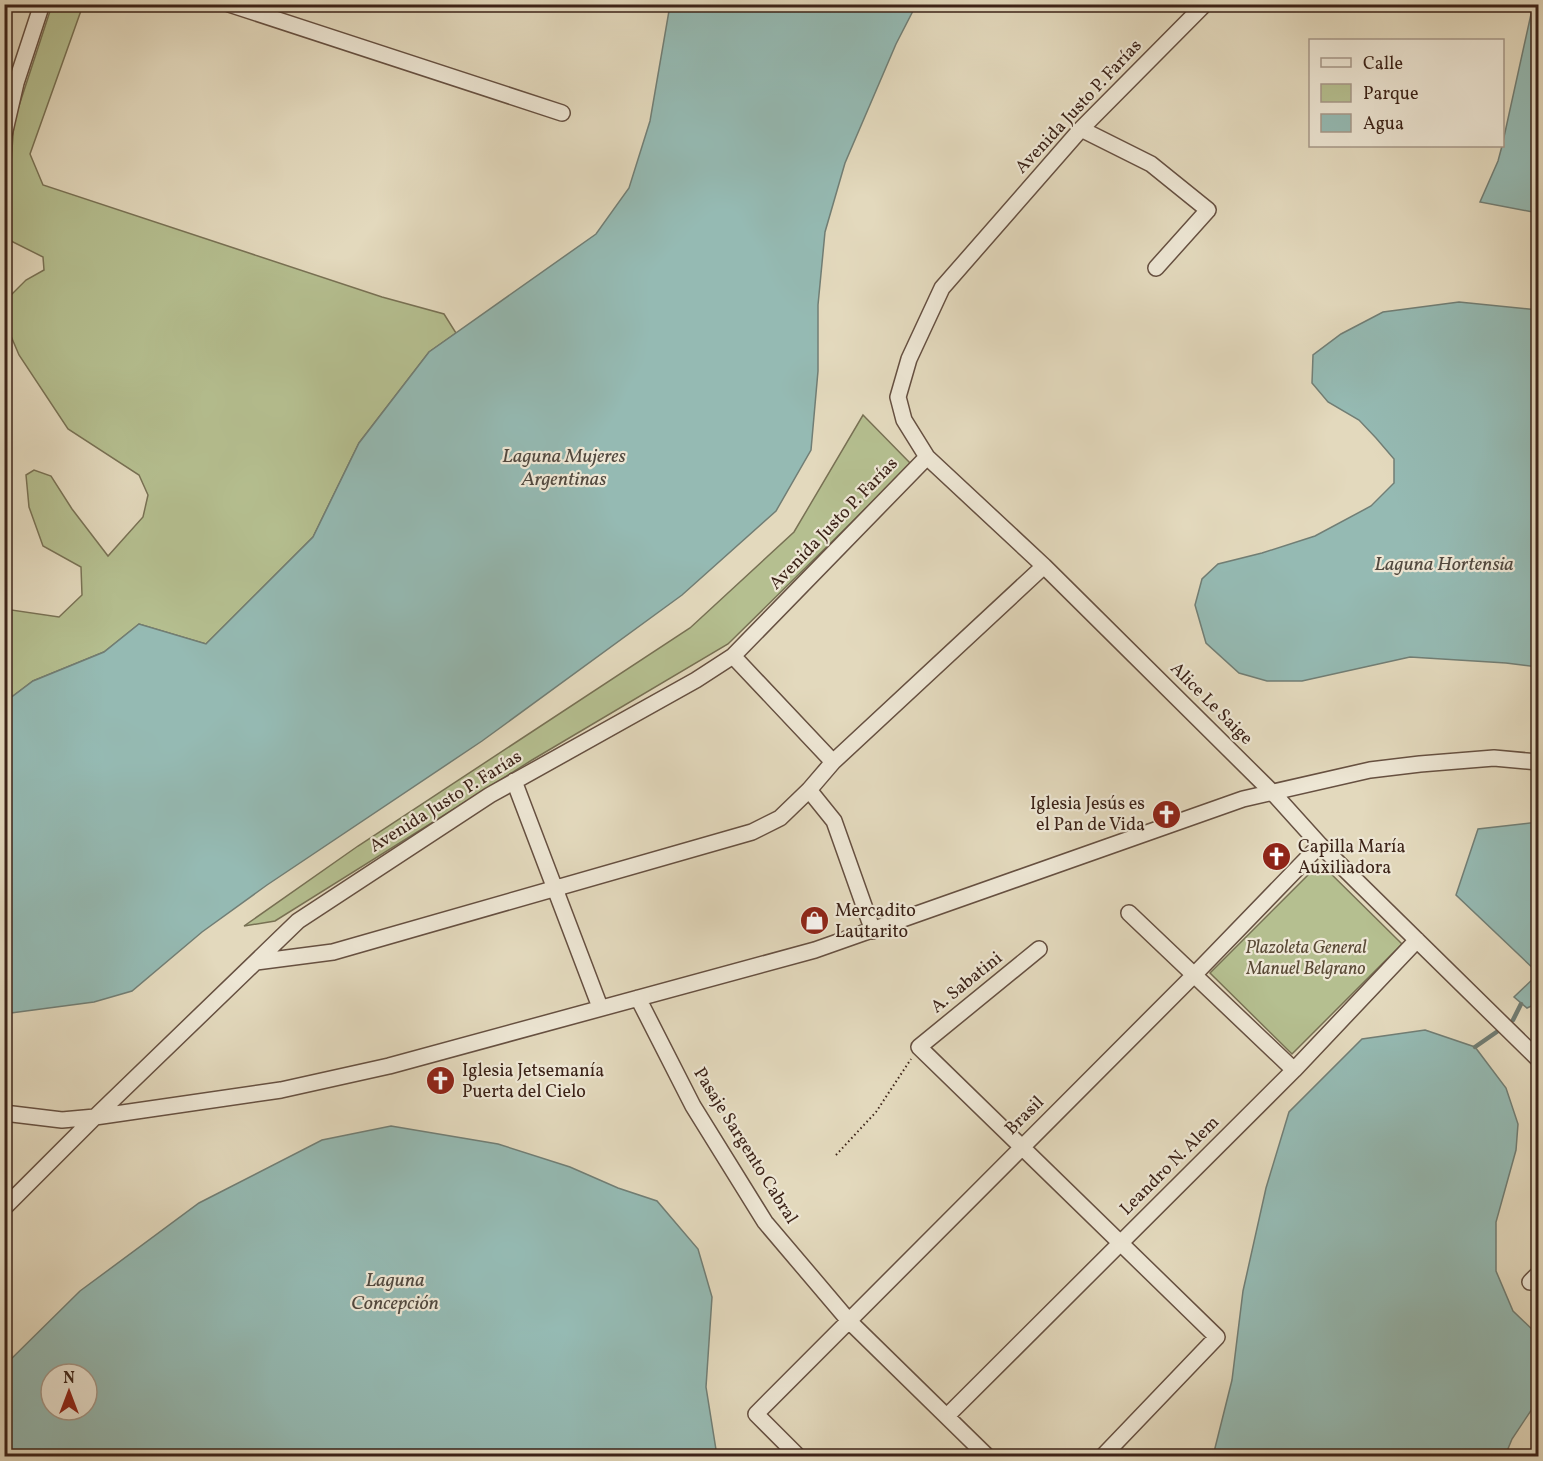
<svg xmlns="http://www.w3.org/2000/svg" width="1543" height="1461" viewBox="0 0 1543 1461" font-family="Vollkorn,serif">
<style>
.green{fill:#b5bf90;stroke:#787154;stroke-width:1.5}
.water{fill:#95bab3;stroke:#717e75;stroke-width:1.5;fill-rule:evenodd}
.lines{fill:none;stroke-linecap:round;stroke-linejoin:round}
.stream{stroke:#717e75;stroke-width:4.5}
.minor-casing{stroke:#665041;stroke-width:18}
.path{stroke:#3c2318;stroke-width:2;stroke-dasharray:1.5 3;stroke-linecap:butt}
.minor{stroke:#ede6d4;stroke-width:15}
.labels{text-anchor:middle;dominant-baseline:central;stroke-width:4.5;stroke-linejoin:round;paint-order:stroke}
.street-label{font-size:18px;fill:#3c2318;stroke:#ede6d4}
.poi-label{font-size:18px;fill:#3c2318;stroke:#ede6d4;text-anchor:start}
.park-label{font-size:18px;font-style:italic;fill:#5a4a36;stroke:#ede6d4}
.water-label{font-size:20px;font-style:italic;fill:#52493f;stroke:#ede6d4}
</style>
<rect width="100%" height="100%" fill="#e3d9bd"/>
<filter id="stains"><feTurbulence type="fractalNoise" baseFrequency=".00333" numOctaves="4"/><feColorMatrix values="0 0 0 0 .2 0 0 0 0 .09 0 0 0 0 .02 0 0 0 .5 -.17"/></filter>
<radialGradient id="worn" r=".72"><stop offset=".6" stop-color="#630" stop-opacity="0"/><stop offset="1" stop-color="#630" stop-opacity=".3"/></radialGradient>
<!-- green -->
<path class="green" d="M52,5H83L30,154L43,185L382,297L444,314L456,333L429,352L359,443L313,537L206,644L139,624L104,652L33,681L5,702V609L59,617L82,595L81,567L43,546L29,507L26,475L34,470L51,476L72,509L108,556L143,517L148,495L139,475L68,429L19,355L5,322V301L26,280L44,270L43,257L5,238V201L10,178L14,121Z
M863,415L911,464L728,644L532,760L275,921L244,926L358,846L690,628L794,532Z
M1320,863L1402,944L1292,1054L1210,973Z"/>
<!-- water -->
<path class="water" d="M670,5H916L896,44L845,163L825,232L818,305V371L811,450L776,511L682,595L482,741L267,885L202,932L132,991L94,1002L11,1013L5,1011V702L33,681L104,652L139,624L206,644L313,537L359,443L429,352L596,234L629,188L650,121Z
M1533,5H1538V213L1480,202L1498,161L1502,146Z
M1459,302L1538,310V667L1506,663L1410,657L1302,681H1267L1239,673L1206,643L1195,605L1202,579L1218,564L1262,553L1315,536L1371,506L1394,483V459L1376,438L1359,420L1328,402L1312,383L1313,355L1341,334L1383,312Z
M1538,822V973L1456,895L1478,829Z
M1538,974V1003L1527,1008L1514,997Z
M1425,1030L1475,1047L1506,1088L1518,1124L1516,1150L1496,1222V1271L1513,1311L1538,1335V1400L1512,1439L1505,1456H1213L1232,1380L1243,1291L1266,1188L1289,1112L1362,1039Z
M391,1126L498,1144L570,1167L618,1188L657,1201L698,1249L712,1297L706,1387L717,1456H5V1365L80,1291L199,1203L322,1140ZM51,1374H87V1410H51Z"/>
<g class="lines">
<!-- stream -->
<path class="stream" d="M1513,1020L1521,1004
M1475,1047L1498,1031"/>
<defs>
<path id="minor" d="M229,4L562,113
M1205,4L1081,129L942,288L909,359L898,397L904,420L927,457L1044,566L1274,794L1320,845L1538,1059
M1081,129L1151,164L1208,210L1156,268
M4,135L16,83L42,4
M733,656L833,762
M514,781L600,1007
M809,790L834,821L873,931
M1129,913L1294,1070
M1039,949L919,1047L1217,1337L1103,1456
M256,962L333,952L752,832L780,818L809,790L833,762L1044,566
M638,998L693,1106L765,1222L849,1321L987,1456
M4,1113L62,1120L95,1117L281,1090L389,1066L815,950L1243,799L1370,770L1420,764L1494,758L1538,762
M4,1208L95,1117L298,921L490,795L696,680L733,656L927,457
M1530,1282L1538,1274
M947,1416L1294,1070L1417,940
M798,1456L756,1414L1194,975L1320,845"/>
</defs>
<!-- minor casing -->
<use href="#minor" class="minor-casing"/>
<!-- path -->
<path class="path" d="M836,1155L876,1112L911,1059"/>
<!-- minor -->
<use href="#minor" class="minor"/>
</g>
<!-- icons -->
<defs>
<symbol id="church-disc" viewBox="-11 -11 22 22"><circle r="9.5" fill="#8f2418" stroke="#ede6d4"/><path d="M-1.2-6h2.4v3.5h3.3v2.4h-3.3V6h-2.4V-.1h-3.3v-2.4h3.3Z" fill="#fff"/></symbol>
<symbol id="shop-disc" viewBox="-11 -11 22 22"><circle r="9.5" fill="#8f2418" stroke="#ede6d4"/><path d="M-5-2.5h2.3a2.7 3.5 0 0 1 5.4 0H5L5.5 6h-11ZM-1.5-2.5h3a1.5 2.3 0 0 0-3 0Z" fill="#fff"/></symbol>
</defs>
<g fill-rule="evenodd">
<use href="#church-disc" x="1150" y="798" width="33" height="33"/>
<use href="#church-disc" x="1260" y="840" width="33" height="33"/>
<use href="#shop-disc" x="798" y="904" width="33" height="33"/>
<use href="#church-disc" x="424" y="1064" width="33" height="33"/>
</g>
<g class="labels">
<!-- street labels -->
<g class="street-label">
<text transform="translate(1079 107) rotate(-47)">Avenida Justo P. Farías</text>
<text transform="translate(834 524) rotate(-46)">Avenida Justo P. Farías</text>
<text transform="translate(1211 704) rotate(45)">Alice Le Saige</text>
<text transform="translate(446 802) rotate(-32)">Avenida Justo P. Farías</text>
<text transform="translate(967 983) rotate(-39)">A. Sabatini</text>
<text transform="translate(1025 1116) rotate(-45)">Brasil</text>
<text transform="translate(745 1146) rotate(58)">Pasaje Sargento Cabral</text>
<text transform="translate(1170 1166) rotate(-45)">Leandro N. Alem</text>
</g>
<!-- poi labels -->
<g class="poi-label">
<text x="1145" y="804" text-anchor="end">Iglesia Jesús es<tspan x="1145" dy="21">el Pan de Vida</tspan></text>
<text x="1298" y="847">Capilla María<tspan x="1298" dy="21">Auxiliadora</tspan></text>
<text x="835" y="911">Mercadito<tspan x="835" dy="21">Lautarito</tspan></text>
<text x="462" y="1071">Iglesia Jetsemanía<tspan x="462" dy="21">Puerta del Cielo</tspan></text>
</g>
<!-- park labels -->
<g class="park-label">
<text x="1306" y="948">Plazoleta General<tspan x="1306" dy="21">Manuel Belgrano</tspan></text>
</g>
<!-- water labels -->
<g class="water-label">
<text x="564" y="457">Laguna Mujeres<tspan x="564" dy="23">Argentinas</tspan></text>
<text x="1444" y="565">Laguna Hortensia</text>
<text x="395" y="1281">Laguna<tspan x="395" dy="23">Concepción</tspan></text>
</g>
</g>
<!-- margin -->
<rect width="1543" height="1461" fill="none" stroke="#e3d9bd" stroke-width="24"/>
<rect x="6" y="6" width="1531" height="1449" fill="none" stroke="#3c2318" stroke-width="3"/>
<rect x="12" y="12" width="1519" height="1437" fill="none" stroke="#3c2318" stroke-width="1.5"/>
<!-- legend -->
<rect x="1309" y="39" width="195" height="108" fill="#ede6d4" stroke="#a69889" stroke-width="1.5"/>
<rect x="1321" y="58" width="30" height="9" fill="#ede6d4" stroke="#a69889" stroke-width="1.5"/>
<text x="1363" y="69" font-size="18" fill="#3c2318">Calle</text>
<rect x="1321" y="84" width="30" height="18" fill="#b5bf90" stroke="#a69889" stroke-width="1.5"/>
<text x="1363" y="99" font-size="18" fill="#3c2318">Parque</text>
<rect x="1321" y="114" width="30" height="18" fill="#95bab3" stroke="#a69889" stroke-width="1.5"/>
<text x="1363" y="129" font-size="18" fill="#3c2318">Agua</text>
<!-- north arrow -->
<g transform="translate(69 1392)"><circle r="28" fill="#ede6d4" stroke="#a69889" stroke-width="1.5"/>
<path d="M0-4.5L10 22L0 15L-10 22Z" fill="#8f2418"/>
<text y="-9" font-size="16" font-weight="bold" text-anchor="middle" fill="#3c2318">N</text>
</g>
<rect width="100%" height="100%" filter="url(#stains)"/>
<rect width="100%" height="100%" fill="url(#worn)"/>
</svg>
